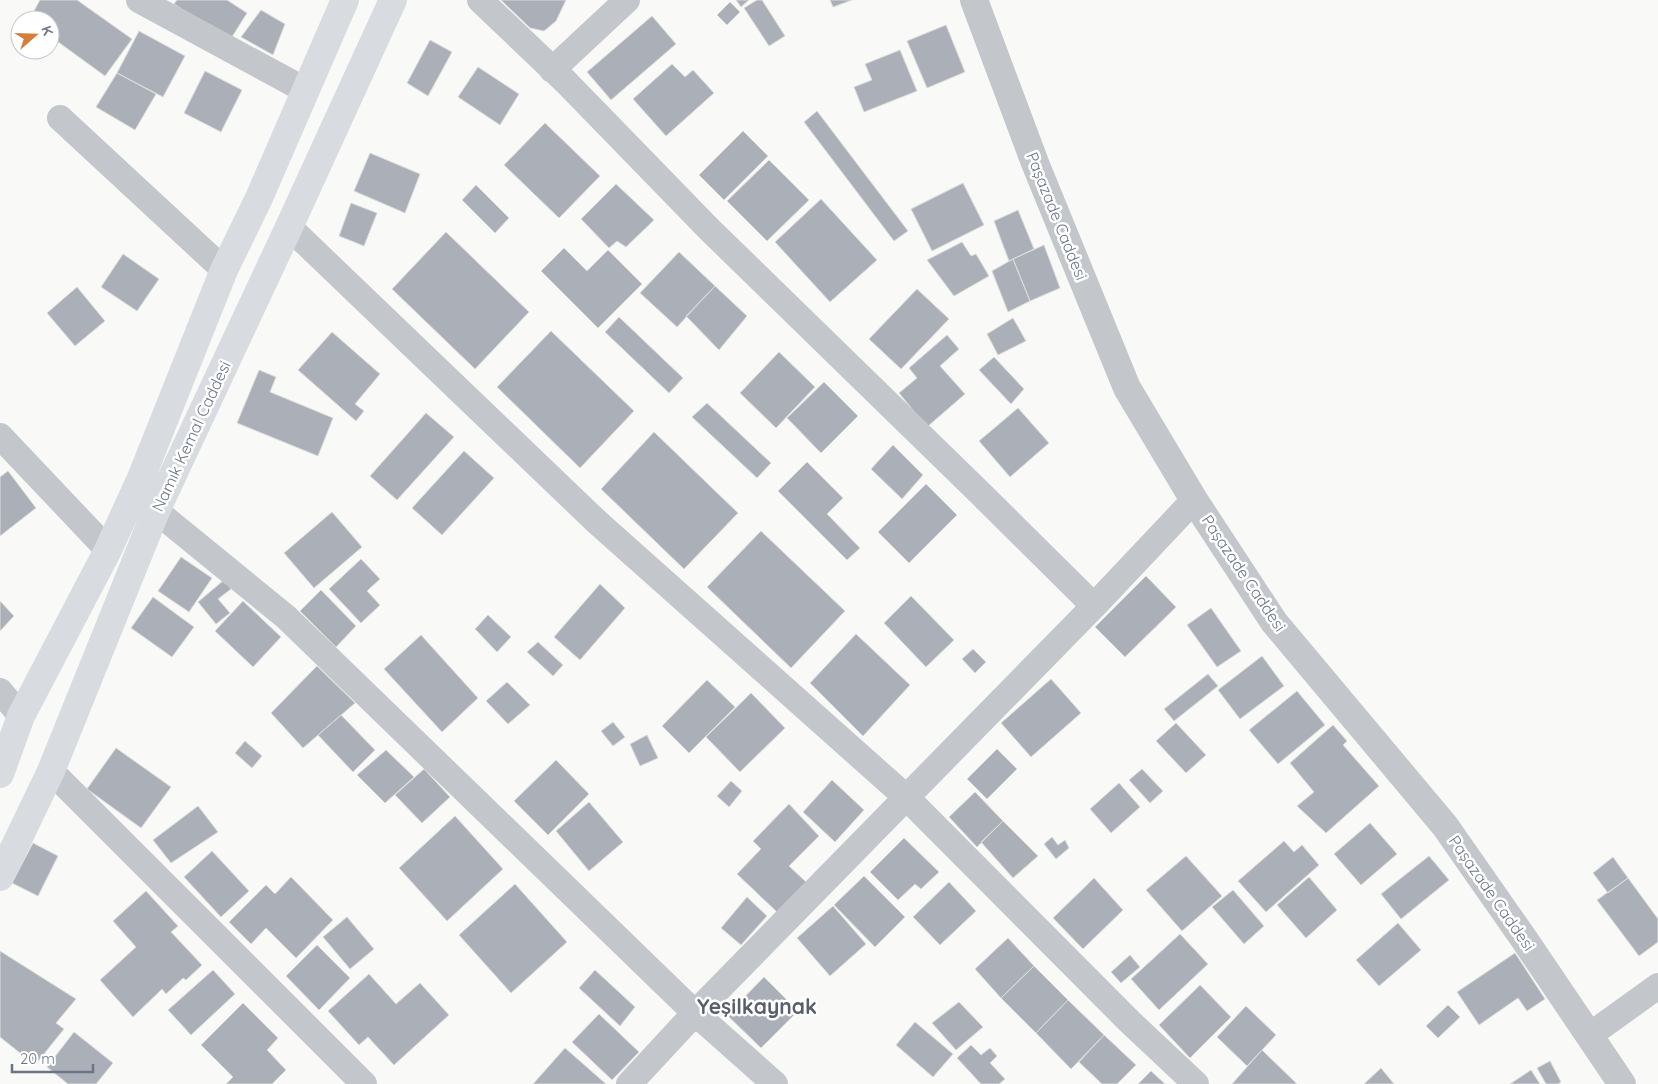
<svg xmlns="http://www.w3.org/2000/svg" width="1658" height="1084" viewBox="0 0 1658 1084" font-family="Quicksand,sans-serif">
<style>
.building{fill:#abb0b8;stroke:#dbdbda}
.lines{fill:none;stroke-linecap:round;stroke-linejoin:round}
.minor{stroke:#c3c6ca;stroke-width:26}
.tertiary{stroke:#c3c6ca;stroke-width:28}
.secondary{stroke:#d8dbdf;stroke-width:28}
.labels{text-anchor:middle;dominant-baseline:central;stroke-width:5;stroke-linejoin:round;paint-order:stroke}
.street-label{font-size:16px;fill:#6b7586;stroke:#fff}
.district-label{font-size:21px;font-weight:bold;fill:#585f6b;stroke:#fff}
</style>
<rect width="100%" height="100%" fill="#f9f9f7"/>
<!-- building -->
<path class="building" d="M40,0H77L132,39L105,76L50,36V20H29Z
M177,0H227L247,13L230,40L174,4Z
M501,0H566L556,21L544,31L530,28Z
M736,0H749L741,7Z
M757,0H762L785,36L769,46L744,8Z
M830,0H852L833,7Z
M730,2L740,12L727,25L717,15Z
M261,10L285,24L273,55L241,37Z
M652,16L676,44L611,100L587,72Z
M946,25L965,72L927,88L907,41Z
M139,31L185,56L163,97L117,73Z
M430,40L452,52L428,96L407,83Z
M900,50L917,91L864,112L854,87L872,80L865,64Z
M672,64L685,77L693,70L714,93L666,136L633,99Z
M478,67L519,94L500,125L458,97Z
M205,71L242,90L221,132L184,113Z
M117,73L156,94L135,130L96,107Z
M817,111L908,231L894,241L804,122Z
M545,123L600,176L559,218L504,165Z
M743,131L768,156L724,200L699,175Z
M370,153L420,174L405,213L354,191Z
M769,160L809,200L767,241L727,201Z
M963,183L984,225L932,251L911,209Z
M616,184L654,220L626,247L617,241L609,248L581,219Z
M476,185L509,218L495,233L462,200Z
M821,199L877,260L830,302L775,242Z
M351,203L377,213L364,246L339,236Z
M1018,210L1034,249L1009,261L994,221Z
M446,232L529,312L475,369L392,289Z
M962,242L971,256L976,254L989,276L954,296L927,260Z
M1044,245L1060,288L1030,301L1013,259Z
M564,248L587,271L608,250L642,284L598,328L541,271Z
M679,252L715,286L677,327L640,293Z
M123,254L159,279L137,311L101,287Z
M1013,259L1030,301L1008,312L992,271Z
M715,286L747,316L719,350L686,316Z
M77,287L105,321L75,346L47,313Z
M917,289L949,319L901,369L869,339Z
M619,317L683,378L669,393L605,332Z
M1013,318L1026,341L998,355L987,334Z
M551,331L634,411L580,468L497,387Z
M332,332L380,374L355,404L364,411L356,421L298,370Z
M947,335L959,349L940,366L965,394L927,427L899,393L917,378L909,368Z
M779,352L815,387L776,428L740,393Z
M994,357L1024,389L1011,404L979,370Z
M259,370L276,377L270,392L333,418L318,456L237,423Z
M824,382L858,416L821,453L787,418Z
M707,403L771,463L757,478L692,417Z
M1018,408L1049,443L1010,477L979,441Z
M426,413L454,437L397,500L370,476Z
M654,432L738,513L684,569L601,489Z
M893,445L923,475L902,499L871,469Z
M464,451L494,478L442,535L412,508Z
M807,462L843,498L827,514L860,548L847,560L778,491Z
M8,471L36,508L0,536V477Z
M926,484L957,515L909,563L878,532Z
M332,512L362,547L314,588L284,553Z
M761,531L845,611L791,668L707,587Z
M181,557L212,578L189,612L158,591Z
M361,559L380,579L367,591L380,605L361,623L329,589Z
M1146,576L1176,607L1125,657L1095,627Z
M224,580L231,589L218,599L230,613L216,624L198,602Z
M600,584L625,608L580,660L554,637Z
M321,590L356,626L336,647L300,611Z
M911,596L954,640L926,667L884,623Z
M153,597L194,627L172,657L131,628Z
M0,601L14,616L0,631Z
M243,601L281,637L253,667L215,631Z
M1211,608L1241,651L1217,667L1187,625Z
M488,615L511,637L497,652L475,629Z
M856,634L910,685L863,736L810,683Z
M421,635L478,698L442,732L384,669Z
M538,642L563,665L553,676L527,652Z
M973,649L986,662L975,673L962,659Z
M1262,656L1284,686L1240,719L1218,690Z
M317,666L355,703L303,748L271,713Z
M1208,674L1218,686L1174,721L1164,709Z
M1051,679L1081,713L1031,757L1001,723Z
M707,680L735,707L689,753L662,726Z
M507,682L530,705L508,724L486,701Z
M1297,691L1325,725L1278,764L1249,730Z
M751,693L785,728L740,772L706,737Z
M341,715L375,750L353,772L318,735Z
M613,722L625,737L613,746L601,731Z
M1176,723L1206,755L1186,773L1156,741Z
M1333,725L1347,741L1343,745L1379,786L1326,833L1297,806L1314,792L1290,763Z
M647,735L658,758L640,766L630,744Z
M245,741L262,756L252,768L235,753Z
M116,748L171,787L141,828L87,789Z
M997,749L1017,769L987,799L967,779Z
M386,750L414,777L385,803L357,775Z
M556,760L589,794L548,835L514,801Z
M424,769L450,797L422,823L395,795Z
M1142,769L1163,791L1150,803L1129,780Z
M832,780L864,810L835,842L803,812Z
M731,781L742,791L729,807L717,796Z
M1119,783L1140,807L1111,833L1090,809Z
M975,792L1003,821L977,847L949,817Z
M589,802L623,842L589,871L556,831Z
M789,804L819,836L789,866L806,882L777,912L737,874L761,849L753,841Z
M198,806L218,832L171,863L153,840Z
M455,816L503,869L447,921L399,868Z
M1003,821L1038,856L1013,878L981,842Z
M1370,823L1397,854L1361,885L1334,854Z
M1052,837L1058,845L1065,840L1069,848L1056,859L1044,844Z
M904,838L939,872L921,889L915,884L898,900L870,872Z
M1284,841L1294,852L1302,845L1319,865L1266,912L1238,881Z
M33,843L58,856L38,896L12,883Z
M212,851L249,891L221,917L184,877Z
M1186,856L1222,896L1182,931L1146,890Z
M1429,856L1449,880L1401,919L1381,894Z
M1613,857L1628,878L1608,893L1593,873Z
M864,876L905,917L875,947L834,905Z
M291,877L333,920L296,958L266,928L251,944L229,922L266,885L275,894Z
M1309,877L1337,910L1306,938L1277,905Z
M1094,878L1123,910L1083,949L1053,918Z
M1628,878L1658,919V942L1639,956L1597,900Z
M949,882L976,911L940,945L913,917Z
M515,884L567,942L511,993L459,935Z
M1233,890L1264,926L1244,944L1212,907Z
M146,891L178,926L171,932L202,965L186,980L183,978L166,994L162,989L133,1017L100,980L136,947L113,921Z
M747,897L767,916L741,945L721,928Z
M833,906L866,944L830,976L797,938Z
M347,917L374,949L350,969L323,937Z
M1398,923L1421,950L1379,986L1356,960Z
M1180,934L1208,964L1159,1010L1131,979Z
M1008,938L1034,966L1001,998L975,969Z
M317,945L350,978L319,1010L286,976Z
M0,951L76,999L56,1023L64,1029L35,1065L0,1037Z
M1515,953L1545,999L1527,1011L1518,998L1479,1025L1457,992Z
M1130,955L1140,967L1121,983L1111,972Z
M1034,966L1068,1000L1036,1033L1001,998Z
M213,970L235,994L191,1035L168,1010Z
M595,970L635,1007L620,1026L579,988Z
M369,974L396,1004L420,983L449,1015L394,1065L368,1037L359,1045L328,1011Z
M764,977L798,1011L761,1048L727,1015Z
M1200,985L1231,1017L1190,1058L1159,1025Z
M1068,1000L1104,1035L1071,1069L1036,1033Z
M959,1002L983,1027L956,1050L932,1023Z
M243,1003L278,1038L267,1050L286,1070L272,1084H226L233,1077L201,1045Z
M1448,1005L1460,1017L1438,1038L1426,1026Z
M1246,1006L1276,1035L1247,1066L1217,1037Z
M599,1014L639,1052L612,1080L572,1042Z
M915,1022L953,1054L933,1077L896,1045Z
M74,1032L113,1063L96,1084H68L47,1067Z
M1104,1035L1136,1065L1117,1084H1102L1079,1062Z
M971,1045L981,1055L990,1048L997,1056L990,1063L1005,1079L999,1084H981L957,1058Z
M565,1048L606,1084H533Z
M1262,1050L1297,1084H1232Z
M1550,1061L1561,1082L1558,1084H1546L1537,1068Z
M1381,1068L1394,1084H1364Z
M1531,1070L1540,1084H1510Z
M1151,1071L1165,1084H1138Z"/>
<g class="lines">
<!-- minor -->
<path class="minor" d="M139,0L305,90
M480,0L566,82L708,228L981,494L1094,606L695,1013L629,1084
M552,70L627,0
M60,118L224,270
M289,227L597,522L907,798L1129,1021L1196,1084
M0,436L108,550
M156,511L286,617L695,1013L775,1084
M1094,606L1194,500
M0,691L21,716
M51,771L364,1084
M1590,1035L1658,986"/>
<!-- tertiary -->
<path class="tertiary" d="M974,0L1035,163L1127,388L1194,500L1274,622L1445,826L1524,939L1622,1084"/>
<!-- secondary -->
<path class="secondary" d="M0,774L21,716L108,550L141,478L224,270L259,198L345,0
M0,877L51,771L156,511L289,227L393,0"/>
</g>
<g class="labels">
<!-- street labels -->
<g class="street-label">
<text transform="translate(1057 216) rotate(68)">Paşazade Caddesi</text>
<text transform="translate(191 436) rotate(-65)">Namık Kemal Caddesi</text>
<text transform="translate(1244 573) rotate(56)">Paşazade Caddesi</text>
<text transform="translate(1492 893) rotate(55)">Paşazade Caddesi</text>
</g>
<!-- district labels -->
<g class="district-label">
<text x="757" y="1006">Yeşilkaynak</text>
</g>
</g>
<!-- north arrow -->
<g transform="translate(35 35) rotate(70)"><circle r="24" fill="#ffffff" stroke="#c4c8cf"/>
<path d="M0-4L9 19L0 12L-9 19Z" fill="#d57e3c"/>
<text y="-8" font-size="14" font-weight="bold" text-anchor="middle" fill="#6b7586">K</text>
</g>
<!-- scale -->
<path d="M12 1064v8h81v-8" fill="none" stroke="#6b7586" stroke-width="2.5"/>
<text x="20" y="1064" font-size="15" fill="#6b7586" stroke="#ffffff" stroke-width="4" paint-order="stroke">20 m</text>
</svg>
